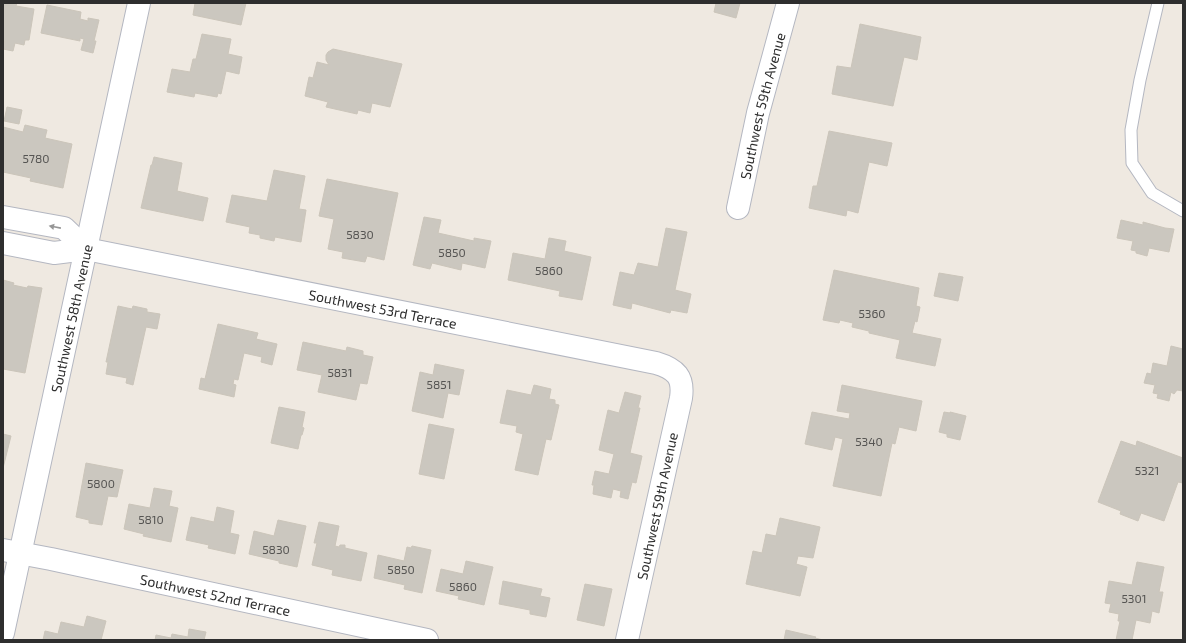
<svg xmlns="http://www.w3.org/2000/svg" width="1186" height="643" viewBox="0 0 1186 643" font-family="'Exo 2',sans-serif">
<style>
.building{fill:#cbc7bf;stroke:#cbc5ba}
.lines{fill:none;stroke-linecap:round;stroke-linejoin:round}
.service-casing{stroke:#b4b7c1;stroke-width:13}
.minor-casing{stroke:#b4b7c1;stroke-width:24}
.service{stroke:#fff;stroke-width:11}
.minor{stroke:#fff;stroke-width:22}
.oneway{fill:#969696}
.labels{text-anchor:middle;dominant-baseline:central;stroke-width:3;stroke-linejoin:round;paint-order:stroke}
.number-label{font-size:12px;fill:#555452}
.street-label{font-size:14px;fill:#2e2e2e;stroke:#fff}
</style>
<rect width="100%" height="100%" fill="#efe9e1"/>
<!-- building -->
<path class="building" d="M3,3H17L16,6L34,9L29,40H25L24,45L15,43L13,51L3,49L4,41H3Z
M195,3H246L241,25L193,15Z
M716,3H740L736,18L714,12Z
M47,5L81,12L80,19L88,21V18L99,20L94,41H96L93,53L81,50L84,39L80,38V41L41,33Z
M860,24L921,37L917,60L904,57L893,106L832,94L837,66L851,68Z
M202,34L231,39L228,54L242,57L239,74L226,71L221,94L218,93L217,97L195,93L194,97L167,92L172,69L190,72L193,59H196Z
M333,49L402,64L390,107L372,103L370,113L358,110L357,114L326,107L328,102L305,96L309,77L313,78L317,62L329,65L326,60V55L328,52Z
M7,107L22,110L19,124L4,121Z
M25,125L47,130L45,138L72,144L63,188L30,181L31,178L3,172V127L23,132Z
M829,131L892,143L887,166L869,162L858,213L847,210L846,216L809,208L813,186H817Z
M154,157L182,163L177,191L208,198L203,221L141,208L151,165H152Z
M274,170L305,176L299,209L306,210L301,242L275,237L274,241L260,238V235L249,233L250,227L226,222L232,195L267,201Z
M327,179L398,193L384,260L367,256L365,262L342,258L343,252L328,249L334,219L319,216Z
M424,217L441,220L438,233L474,241V238L491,241L485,268L462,263L461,270L432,263L430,269L413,265Z
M1121,220L1143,225V222L1165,228L1174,229L1169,252L1149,248L1147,256L1136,253V251L1131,250L1133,241L1117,238Z
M666,228L687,232L675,290L691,294L687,313L671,310L670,313L632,303L631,309L613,305L620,272L634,275L638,263L658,267Z
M549,238L566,241L564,251L591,257L582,300L559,296L560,291L508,280L513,253L545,259Z
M834,270L919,288L916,306L920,307L917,322L915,321L912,333L941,339L935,366L896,358L900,340L869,333V331L852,327L853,323L840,320L839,323L823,320Z
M939,273L963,277L958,301L934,296Z
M3,280L14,283L13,285L27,288L28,286L42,288L25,373L3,369Z
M118,306L132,309L133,306L147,309V312L160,314L157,329L146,327L133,385L126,383L127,378L106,374L108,362H106Z
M218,324L258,333L256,339L277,344L272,365L261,362L262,357L244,353L238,380L234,379L233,384L236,385L234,397L199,389L201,378L205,379Z
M303,342L346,351L347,347L363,351V355L373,357L367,384L360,383L356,400L318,392L322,375L297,370Z
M1171,346L1183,349V391L1177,390L1174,394L1171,392L1169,401L1157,398L1158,394L1153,393L1155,385L1144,383L1147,373L1151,374L1153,363L1167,366Z
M435,364L464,370L459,395L448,393L443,418L412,411L420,372L433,375Z
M534,385L551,389L549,399L555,400V404L559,405L551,440L546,439L538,475L515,470L523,434L516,432L517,426L500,423L507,390L531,395Z
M842,385L922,401L916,431L899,427L895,444L892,443L881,496L833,486L843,439L835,437L832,450L805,444L812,412L849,419L850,413L837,411Z
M625,392L641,396L638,408H640L630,453L642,456L636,483L632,482L628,499L620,497L621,491L613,489L611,498L593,494L594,485H592L595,471L609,474L614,454L599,450L608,410L619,413Z
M279,407L305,412L302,427L304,428L302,435H301L298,449L271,443Z
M944,412L950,413V412L966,416L960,440L947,437V434L939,432Z
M429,424L454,429L444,479L419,474Z
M3,434L11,436L3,468Z
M1121,441L1136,446L1137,441L1183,458V483L1178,482L1164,521L1141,513L1138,521L1120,514L1121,511L1098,502Z
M86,463L123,470L117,497L108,496L102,525L89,523V520L76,517Z
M154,488L172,491L169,506L178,508L171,542L143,536L144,534L124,529L129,504L150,508Z
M217,507L234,511L230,533L239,535L235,554L208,548L209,545L186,540L191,517L214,522Z
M780,518L820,527L813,558L798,556L796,564L807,567L800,596L746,584L753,551L762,553L766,534L776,536Z
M278,520L306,526L297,567L279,563V561L249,554L254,531L274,536Z
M319,522L339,526L335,546L339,547L340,545H345V548L367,553L361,581L332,575L333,570L312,565L317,543H314Z
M412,546L431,550L422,593L404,589L405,585L374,578L378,555L404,561L407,547L411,548Z
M466,561L493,567L484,605L458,599L459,596L436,591L441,569L463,574Z
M1137,562L1164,567L1159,592H1163L1159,613L1152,611L1150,623L1136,620L1132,640H1116L1120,621H1118L1119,614L1109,612L1111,604L1105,603L1109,581L1132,585Z
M503,581L542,589L540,596L550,598L546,617L530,614V610L499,604Z
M585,584L612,589L604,626L577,620Z
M87,616L106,621L101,640H43L45,631L58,634L61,622L84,627Z
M189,629L206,632L204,640H155L156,635L171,638L172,634L188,637Z
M786,630L816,637L815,638L823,640H784Z"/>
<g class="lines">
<defs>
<path id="service" d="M1158,3L1140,80L1131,130L1132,163L1152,193L1183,211"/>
<g id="minor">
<path id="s1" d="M738,208L758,113L788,3"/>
<path d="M3,217L64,228L86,249"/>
<path id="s2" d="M3,243L54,253L86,249L656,363C676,369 684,377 681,398L627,640"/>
<path id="s3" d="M3,550L51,559L427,640"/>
<path id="s4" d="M3,633L139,3"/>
</g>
</defs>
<!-- service casing -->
<use href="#service" class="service-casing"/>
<!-- minor casing -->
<use href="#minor" class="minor-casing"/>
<!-- service -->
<use href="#service" class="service"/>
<!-- minor -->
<use href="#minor" class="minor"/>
</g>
<!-- one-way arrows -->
<defs><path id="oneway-solid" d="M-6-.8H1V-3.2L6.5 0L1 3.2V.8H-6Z"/></defs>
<use class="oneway" href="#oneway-solid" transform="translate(55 227) rotate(-169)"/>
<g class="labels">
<!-- number labels -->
<g class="number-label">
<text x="36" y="158">5780</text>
<text x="360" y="234">5830</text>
<text x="452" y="252">5850</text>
<text x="549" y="270">5860</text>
<text x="872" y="313">5360</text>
<text x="340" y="372">5831</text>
<text x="439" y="384">5851</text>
<text x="869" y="441">5340</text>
<text x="1147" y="470">5321</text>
<text x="101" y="483">5800</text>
<text x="151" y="519">5810</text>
<text x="276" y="549">5830</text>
<text x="401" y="569">5850</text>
<text x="463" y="586">5860</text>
<text x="1134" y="598">5301</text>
</g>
<!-- street labels -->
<g class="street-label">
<text stroke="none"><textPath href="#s1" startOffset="105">Southwest 59th Avenue</textPath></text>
<text stroke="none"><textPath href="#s2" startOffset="387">Southwest 53rd Terrace</textPath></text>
<text stroke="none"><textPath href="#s4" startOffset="322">Southwest 58th Avenue</textPath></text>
<text transform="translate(657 506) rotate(-78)">Southwest 59th Avenue</text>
<text stroke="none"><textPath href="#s3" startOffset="217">Southwest 52nd Terrace</textPath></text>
</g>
</g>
<!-- border -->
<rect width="1186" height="643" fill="none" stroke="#2e2e2e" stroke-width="8"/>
</svg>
